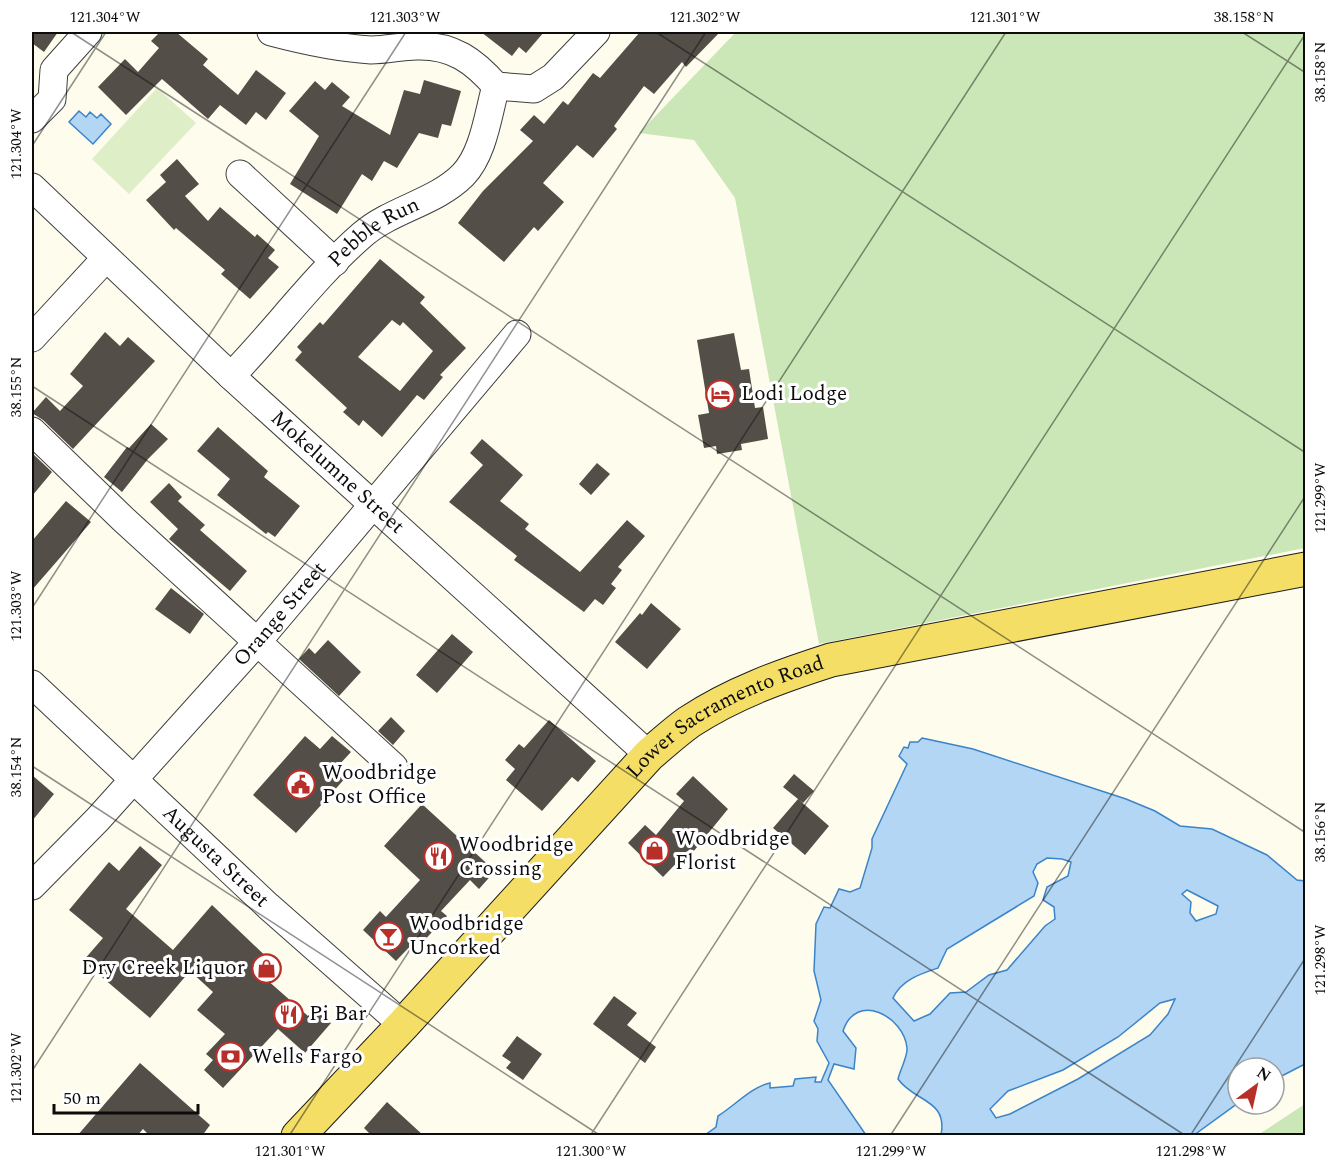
<svg xmlns="http://www.w3.org/2000/svg" width="1337" height="1167" viewBox="0 0 1337 1167" font-family="Spectral,serif">
<style>
.green{fill:#cce7b7}
.pitch{fill:#deefc8}
.water{fill:#b2d6f4;stroke:#3b84c9;stroke-width:1.5;fill-rule:evenodd}
.building{fill:#544e49;fill-rule:evenodd}
.lines{fill:none;stroke-linecap:round;stroke-linejoin:round}
.minor-casing{stroke:#3f3f3f;stroke-width:29}
.major-casing{stroke:#1d1d1d;stroke-width:35}
.minor{stroke:#fff;stroke-width:27}
.major{stroke:#f5de66;stroke-width:33}
.ticks{fill:none;stroke:#0c0c0c;stroke-width:1.5;stroke-opacity:0.45}
.labels{text-anchor:middle;dominant-baseline:central;stroke-width:6;stroke-linejoin:round;paint-order:stroke}
.street-label{font-size:21px;fill:#0c0c0c;stroke:#fff}
.poi-label{font-size:21px;fill:#0c0c0c;stroke:#fff;text-anchor:start}
.neatline{fill:none;stroke:#0c0c0c;stroke-width:2}
.ticks-label{font-size:15px;text-anchor:middle;fill:#0c0c0c}
</style>
<rect width="100%" height="100%" fill="#fefcec"/>
<!-- green -->
<path class="green" d="M736,32H1305V548L819,644L735,198L694,140L639,133Z
M1305,1104V1135H1258Z"/>
<!-- pitch -->
<path class="pitch" d="M157,88L196,123L129,194L92,159Z"/>
<!-- water -->
<path class="water" d="M79,111L86,117L90,112L97,118L101,114L111,124L93,144L69,122Z
M922,738L973,749L1126,799L1155,811L1180,826L1212,829L1267,855L1297,880L1305,881V1064L1274,1080V1068H1238V1103L1194,1135H941C948,1099 914,1102 898,1079C900,1070 908,1056 907,1048C904,1016 856,991 843,1031L856,1048L854,1069L834,1064L828,1080L866,1135H705L716,1127L718,1116C734,1106 753,1086 770,1083V1088L793,1086L795,1079L816,1077L815,1082H821L829,1063L817,1041L818,1029L814,1021L821,1000L814,971L816,924L824,907L830,908L839,889L850,892L860,888L872,848V839L907,764L899,756L904,747L908,748L910,742H918ZM1047,858L1062,859L1071,862L1068,876L1047,887L1043,900L1054,907L1055,919L1045,926L1007,970L989,975L966,992L950,993L930,1014L914,1021L893,998C901,980 920,974 938,968L947,949L1034,896L1038,883L1033,872L1037,864ZM1187,890L1218,906L1216,914L1196,921L1190,913L1191,902L1182,894ZM1175,999L1168,1014L1150,1035L1078,1079L1010,1114L996,1118L990,1109L1008,1091L1063,1070L1118,1037L1160,1003Z"/>
<!-- building -->
<path class="building" d="M32,32H58L44,52L32,43Z
M160,32H176L208,59L203,65L238,95L256,70L286,93L266,120L256,112L246,125L220,105L208,119L162,79L126,115L98,87L125,59L138,72L159,48L151,41Z
M481,32H544L526,53L519,47L512,56Z
M640,32H720L686,67L682,62L654,94L644,86L614,126L617,129L593,158L577,145L543,183L564,202L538,231L534,227L504,262L458,223L483,191L533,141L520,130L534,115L544,124L563,101L568,105L593,73L600,78Z
M424,80L461,91L451,126L442,124L438,138L419,133L397,168L384,161L372,181L362,174L337,214L290,184L319,136L289,111L315,81L325,90L332,82L350,97L342,106L390,135L404,90L420,94Z
M177,159L199,184L185,196L208,221L220,207L255,237L257,234L275,250L268,258L279,267L250,299L221,274L225,270L176,228L174,230L146,200L166,182L160,175Z
M380,259L425,297L420,303L466,348L440,375L443,377L424,400L417,395L382,437L363,420L359,426L343,412L347,408L295,360L302,352L297,347L320,322L323,325ZM392,320L400,326L403,322L433,351L400,391L358,357Z
M105,332L120,346L128,337L155,361L73,449L43,420L32,413L46,397L60,411L83,386L70,374Z
M734,333L741,370L749,369L755,408L763,407L768,439L741,444L742,450L717,454L716,446L704,448L698,415L709,413L697,340Z
M151,424L168,439L148,459L122,492L104,477L127,447L129,448Z
M218,427L268,471L264,477L300,506L275,537L268,532L266,534L217,495L230,479L197,451Z
M482,439L523,475L500,501L529,524L525,529L580,572L627,520L645,536L618,567L622,570L611,584L616,588L603,605L595,599L584,612L514,560L517,556L449,502L483,465L470,453Z
M32,453L52,472L32,496Z
M597,463L610,474L591,495L579,484Z
M169,483L182,497L178,501L205,525L200,530L247,571L230,591L169,539L178,529L150,502Z
M66,501L91,522L32,590V541Z
M171,588L204,614L190,634L155,609Z
M651,603L681,629L647,669L615,642L640,613L642,615Z
M452,634L473,652L437,693L416,675Z
M328,640L361,672L339,696L299,659L309,648L315,654Z
M391,717L405,731L393,745L378,731Z
M549,720L596,761L578,782L572,777L542,811L506,780L515,769L505,760L519,744L524,748Z
M305,736L320,749L332,736L351,752L338,766L348,775L296,833L253,795Z
M794,774L814,791L803,803L783,787Z
M32,775L54,794L32,821Z
M693,776L728,809L693,852L690,849L663,877L628,843L645,825L656,835L684,801L676,794Z
M798,799L829,826L805,855L773,828Z
M422,804L495,871L479,889L470,880L441,911L447,916L420,945L416,940L396,961L363,930L380,911L386,917L420,880L384,846Z
M140,846L162,865L126,909L173,950L212,905L276,966L266,979L308,1016L314,1009L331,1023L305,1053L278,1029L223,1088L204,1070L213,1060L206,1054L225,1034L197,1010L213,992L190,971L150,1018L83,961L103,938L69,910L109,862L119,871Z
M614,996L637,1013L627,1025L656,1047L645,1063L593,1024Z
M517,1036L542,1054L523,1080L506,1068L511,1062L502,1056Z
M140,1063L210,1125L202,1136H150L143,1129L137,1136H77Z
M387,1102L424,1136H372L364,1128Z"/>
<g class="lines">
<defs>
<g id="minor">
<path d="M271,32C305,41 337,48 371,50C387,50 402,46 417,46C453,45 474,61 496,86"/>
<path d="M496,86L534,89L553,77L596,32"/>
<path d="M32,119L52,99L54,70L88,32"/>
<path d="M240,174L335,262"/>
<path id="s1" d="M32,187L231,376L649,755"/>
<path d="M32,338L106,258"/>
<path id="s2" d="M231,376C276,330 314,277 362,235C392,209 435,203 463,175C484,153 488,114 496,86"/>
<path d="M32,431L123,519L394,767"/>
<path id="s3" d="M32,684L268,906L403,1025"/>
<path id="s4" d="M32,886L98,819L258,641L517,334"/>
</g>
<g id="major">
<path id="s5" d="M298,1136L403,1025L649,755C662,744 675,732 689,722C733,693 781,676 831,660L1306,569"/>
</g>
</defs>
<!-- minor casing -->
<use href="#minor" class="minor-casing"/>
<!-- major casing -->
<use href="#major" class="major-casing"/>
<!-- minor -->
<use href="#minor" class="minor"/>
<!-- major -->
<use href="#major" class="major"/>
</g>
<!-- ticks -->
<path class="ticks" d="M71,32L1306,833M656,32L1306,453M1242,32L1306,73M32,146L106,32M32,386L1186,1136M32,608L406,32M32,766L601,1136M32,1071L706,32M289,1136L1006,32M590,1136L1306,33M890,1136L1306,495M1190,1136L1306,957"/>
<!-- icons -->
<defs>
<symbol id="hotel-ring" viewBox="-11 -11 22 22"><circle r="9.5" fill="#fff" stroke="#b82e28" stroke-width="1.5"/><path d="M-6-4.5h1.5V1H6V5H4.5V3h-9V5H-6ZM-4 0a1.8 1.8 0 1 1 3.6 0ZM.5 0V-2.5h3Q6-2.5 6 0Z" fill="#b82e28"/></symbol>
<symbol id="civic-ring" viewBox="-11 -11 22 22"><circle r="9.5" fill="#fff" stroke="#b82e28" stroke-width="1.5"/><path d="M-.6-6.5H3V-4.5H.6V-3L4-1V1h2V6H-6V1h2V-1L-.6-3ZM-1.2 2.5V6h2.4V2.5Z" fill="#b82e28"/></symbol>
<symbol id="shop-ring" viewBox="-11 -11 22 22"><circle r="9.5" fill="#fff" stroke="#b82e28" stroke-width="1.5"/><path d="M-5-2.5h2.3a2.7 3.5 0 0 1 5.4 0H5L5.5 6h-11ZM-1.5-2.5h3a1.5 2.3 0 0 0-3 0Z" fill="#b82e28"/></symbol>
<symbol id="restaurant-ring" viewBox="-11 -11 22 22"><circle r="9.5" fill="#fff" stroke="#b82e28" stroke-width="1.5"/><path d="M-5-6h1v4h1v-4h1v4h1v-4h1v5L-1.5 .5V6h-2V.5L-5-1ZM5-6V6H3V1.5H1.5Q1.5-4 5-6Z" fill="#b82e28"/></symbol>
<symbol id="bar-ring" viewBox="-11 -11 22 22"><circle r="9.5" fill="#fff" stroke="#b82e28" stroke-width="1.5"/><path d="M-6-5H6L.8 .8V4.5H3.5V6h-7V4.5H-.8V.8Z" fill="#b82e28"/></symbol>
<symbol id="bank-ring" viewBox="-11 -11 22 22"><circle r="9.5" fill="#fff" stroke="#b82e28" stroke-width="1.5"/><path d="M-6-4H6V4H-6ZM0-2.3a2.3 2.3 0 1 0 0 4.6a2.3 2.3 0 1 0 0-4.6Z" fill="#b82e28"/></symbol>
</defs>
<g fill-rule="evenodd">
<use href="#hotel-ring" x="704" y="378" width="33" height="33"/>
<use href="#civic-ring" x="284" y="768" width="33" height="33"/>
<use href="#shop-ring" x="638" y="834" width="33" height="33"/>
<use href="#restaurant-ring" x="422" y="840" width="33" height="33"/>
<use href="#bar-ring" x="372" y="920" width="33" height="33"/>
<use href="#shop-ring" x="250" y="952" width="33" height="33"/>
<use href="#restaurant-ring" x="272" y="998" width="33" height="33"/>
<use href="#bank-ring" x="214" y="1040" width="33" height="33"/>
</g>
<g class="labels">
<!-- street labels -->
<g class="street-label">
<text stroke="none"><textPath href="#s2" startOffset="204">Pebble Run</textPath></text>
<text stroke="none"><textPath href="#s1" startOffset="418">Mokelumne Street</textPath></text>
<text stroke="none"><textPath href="#s4" startOffset="368">Orange Street</textPath></text>
<text stroke="none"><textPath href="#s5" startOffset="604">Lower Sacramento Road</textPath></text>
<text stroke="none"><textPath href="#s3" startOffset="252">Augusta Street</textPath></text>
</g>
<!-- poi labels -->
<g class="poi-label">
<text x="741" y="394">Lodi Lodge</text>
<text x="322" y="773">Woodbridge<tspan x="322" dy="24">Post Office</tspan></text>
<text x="675" y="839">Woodbridge<tspan x="675" dy="24">Florist</tspan></text>
<text x="459" y="845">Woodbridge<tspan x="459" dy="24">Crossing</tspan></text>
<text x="409" y="924">Woodbridge<tspan x="409" dy="24">Uncorked</tspan></text>
<text x="245" y="968" text-anchor="end">Dry Creek Liquor</text>
<text x="309" y="1014">Pi Bar</text>
<text x="252" y="1057">Wells Fargo</text>
</g>
</g>
<!-- border -->
<rect width="1337" height="1167" fill="none" stroke="#ffffff" stroke-width="66"/>
<!-- north arrow -->
<g transform="translate(1256 1086) rotate(33)"><circle r="28" fill="#ffffff" stroke="#9e9e9e" stroke-width="1.5"/>
<path d="M0-4.5L10 22L0 15L-10 22Z" fill="#b82e28"/>
<text y="-9" font-size="16" font-weight="bold" text-anchor="middle" fill="#0c0c0c">N</text>
</g>
<!-- scale -->
<path d="M54 1104v9h144v-9" fill="none" stroke="#0c0c0c" stroke-width="3"/>
<text x="63" y="1104" font-size="18" fill="#0c0c0c" stroke="#ffffff" stroke-width="4.5" paint-order="stroke">50 m</text>
<rect x="33" y="33" width="1271" height="1101" class="neatline"/>
<g class="ticks-label">
<text x="105" y="22">121.304°W</text>
<text x="405" y="22">121.303°W</text>
<text x="705" y="22">121.302°W</text>
<text x="1005" y="22">121.301°W</text>
<text x="1244" y="22">38.158°N</text>
<text transform="translate(1320 72) rotate(-90)" y="5">38.158°N</text>
<text transform="translate(16 144) rotate(-90)" y="5">121.304°W</text>
<text transform="translate(16 387) rotate(-90)" y="5">38.155°N</text>
<text transform="translate(1320 498) rotate(-90)" y="5">121.299°W</text>
<text transform="translate(16 606) rotate(-90)" y="5">121.303°W</text>
<text transform="translate(16 767) rotate(-90)" y="5">38.154°N</text>
<text transform="translate(1320 832) rotate(-90)" y="5">38.156°N</text>
<text transform="translate(1320 960) rotate(-90)" y="5">121.298°W</text>
<text transform="translate(16 1068) rotate(-90)" y="5">121.302°W</text>
<text x="290" y="1156">121.301°W</text>
<text x="591" y="1156">121.300°W</text>
<text x="891" y="1156">121.299°W</text>
<text x="1191" y="1156">121.298°W</text>
</g>
</svg>
